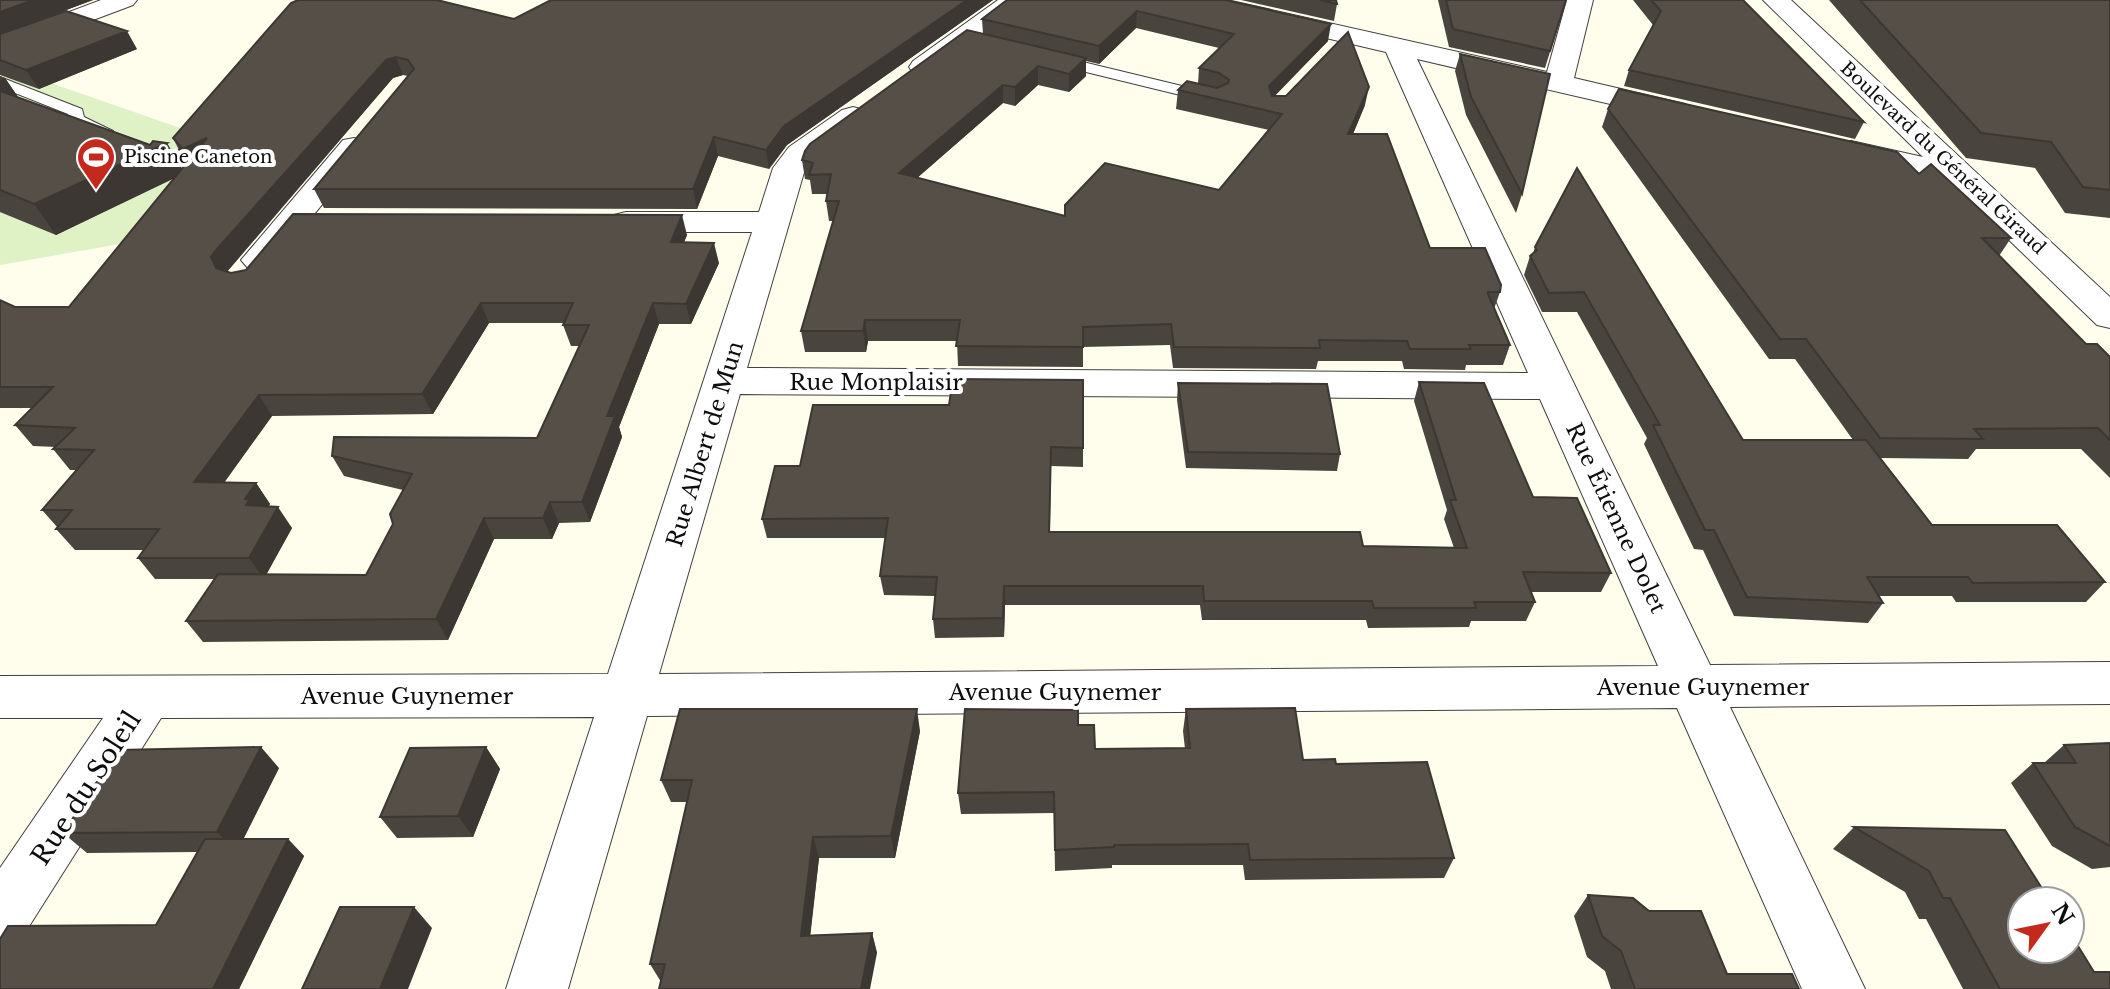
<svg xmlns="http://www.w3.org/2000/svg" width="2110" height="989" viewBox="0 0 2110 989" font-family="'Libre Baskerville',serif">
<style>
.pitch{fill:#def2c6}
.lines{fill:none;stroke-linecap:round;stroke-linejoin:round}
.service-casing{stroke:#404040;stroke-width:2}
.minor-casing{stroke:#404040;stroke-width:2}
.service{fill:#fff;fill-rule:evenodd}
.minor{fill:#fff;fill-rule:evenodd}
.wall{fill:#4a443e;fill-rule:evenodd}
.shaded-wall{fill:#3c3732}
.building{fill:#564f48;stroke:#3c3732;stroke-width:2}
.labels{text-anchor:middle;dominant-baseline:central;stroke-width:8;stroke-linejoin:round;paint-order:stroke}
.far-poi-label{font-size:18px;fill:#0d0d0d;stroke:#fff;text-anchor:start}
.far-street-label{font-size:18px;fill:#0d0d0d;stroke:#fff}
.street-label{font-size:22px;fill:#0d0d0d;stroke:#fff}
.near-street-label{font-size:26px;fill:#0d0d0d;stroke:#fff}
</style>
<rect width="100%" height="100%" fill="#fffeec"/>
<!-- pitch -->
<path class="pitch" d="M22,73L229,145L154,238L0,265V81Z"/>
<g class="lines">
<defs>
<path id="service" d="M1054,55L1215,94L1217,97L1209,102L1049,63V57Z
M0,77L82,109L84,117L113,131L105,136L70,123L68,114L0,87Z"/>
<path id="minor" d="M101,0H137L133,5L0,55V38Z
M998,0H1027L933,73L923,75L913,73L909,67L913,61Z
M1180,0H1227L1547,72L1567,0H1593L1574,78L1685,104L1690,110L1685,116L1675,119L1417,59L1710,665L2110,662V704L1730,707L1865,989H1802L1677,708L647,716L568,989H506L594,717L161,718L21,939L0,948V868L103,718H0V676L608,674L752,232H626L614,229L609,222L614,215L626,212H759L773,168L789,147L842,110L853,107L864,110L868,116L805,169L747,368L1528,373L1386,52L1184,5ZM740,394L1540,399L1658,666L659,674Z
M1763,0H1791L2110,297V328L2097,325L1949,182L1840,157L1835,150L1840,143L1851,141L1923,157Z
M354,138L365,140L369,147L271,267L259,271L247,267L241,260L247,253L343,140Z"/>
</defs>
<!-- service casing -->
<use href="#service" class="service-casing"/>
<!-- minor casing -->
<use href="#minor" class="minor-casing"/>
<!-- service -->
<use href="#service" class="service"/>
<!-- minor -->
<use href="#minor" class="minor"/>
</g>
<!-- wall -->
<path class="wall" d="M0,0H93L39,20L137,49L39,89L0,75Z
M551,0H993L787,145L769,169L718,156L697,209L324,208L314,189L408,76L403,75L393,78L227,272L231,273L687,235L684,242L719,263L691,324H659L619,427L622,437L590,522L559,523L552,539H494L448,640L203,642L186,621L215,579H155L138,558L144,550H75L56,529L58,528L42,510L76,470H70L53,449L56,447L33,446L15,425L32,408H0V300L15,307H69L175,178L56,235L0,212V76L5,78L18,97L150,145L167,143L182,169L186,164L173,138L291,3L514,19ZM489,323H564L563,325L571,346H580L537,438L332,456L344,476L403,490L393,524L366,575L266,574L292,528L268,507L270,504L256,483H224L272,416L433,414Z
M1225,0L1328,41L1274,96L1365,105L1353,134L1430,248L1500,292L1494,309L1510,345L1503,365H1466L1465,370L1404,369L1402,361H1318L1316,369L1173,368L1170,345L1083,347V367L958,366L957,341H868L866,352H805L801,331L833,221H829L826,201L827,194H812L810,180L805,179L802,160L983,34L982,19ZM1136,28L1219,48L1199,68L1198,84L1178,90L1176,109L1269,130L1219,190L1065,216L917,178L1003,103L1015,106L1038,85L1069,92L1086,76V61L1099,64Z
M1241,0H1336L1337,4L1334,21Z
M1438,0H1566L1545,68L1449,47Z
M1633,0H1743L1864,122L1855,139L1624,86L1629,70L1653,25Z
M1829,0H2110V218L2065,213L2035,168L1966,158Z
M1460,54L1522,194L1516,213L1466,115L1455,71Z
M1608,109L1919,174L2011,238L1999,256L2086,344L2110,357V478L2081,449H1976L1968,459L1880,458L1932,525L2105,582L2086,602H1956L1952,596H1879L1883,603L1868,623L1734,616L1703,550L1694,549L1644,444L1647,438L1577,312H1542L1524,275L1530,256L1533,254L1535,247L1743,440H1853L1795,359H1769L1602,127Z
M1419,382L1533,497L1611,573L1601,592H1531L1535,602L1526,621H1471L1469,627L1368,628L1366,620H1202L1200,605H1005L1004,637L935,638L933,619L935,596L884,595L880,576L885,538H767L762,519L800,466L813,405L1083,448V467L1051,466L1050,532L1363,546L1454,548L1444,519L1447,510L1414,401Z
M1178,383L1340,454L1337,471L1186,468L1177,400Z
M1186,709L1303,760L1336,764L1454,858L1444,878L1245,880L1243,865H1112V868L1055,871L1054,813L961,814L958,793L1078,725L1095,749H1185L1183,731Z
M920,731L895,858H819L810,935L872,933L877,953L661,982L650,964L687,802H671L661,780Z
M2110,743V867L2092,869L2052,846L2011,783L2033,763H2044L2064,745Z
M486,747L500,769L473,837L397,838L380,817Z
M279,768L243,839H288L304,856L239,989H0L156,925L197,852L87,853L63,833Z
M1854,827L2005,830L2094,972L2110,989H1963L1926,919H1919L1905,892L1833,849Z
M1588,895L1727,974L1799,989H1611L1605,971L1587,957L1574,916Z"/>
<!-- shaded-wall -->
<path class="shaded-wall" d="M33,0H93L0,35V12Z
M967,0H993L787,145L769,169L766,150L784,126Z
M1137,11L1136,28L1099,64V46Z
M1331,24L1328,41L1267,104L1269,86Z
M127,31L137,49L39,89L26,70Z
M396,57L403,75L393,78L229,269L223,277L216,268L211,257L217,249L386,60Z
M1086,58V76L1069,92V74Z
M1038,66V85L1015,106V87Z
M5,78L18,97L0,104V80Z
M1003,85V103L901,192L899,173Z
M1369,87L1365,105L1345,153L1348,134Z
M714,137L718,156L697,209L693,189Z
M207,138L189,170L178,151Z
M167,143L184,173L56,235L34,204Z
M682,215L687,235L676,262L671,242Z
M714,243L719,263L691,324L686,304Z
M481,303L489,323L433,414L422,394Z
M653,303L659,324L619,427L622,437L590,522L582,502L607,416Z
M865,320L868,341L866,352L863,331Z
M259,395L272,416L209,503L194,482Z
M256,483L270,504L261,517L246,505L245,499Z
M550,502L559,523L552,539L543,518Z
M278,507L292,528L264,579L249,558Z
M484,518L494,539L448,640L436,619Z
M1004,586L1005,605L1004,637L1003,618Z
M917,709L920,731L895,858L891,836Z
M261,747L279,768L237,852L217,832Z
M486,747L500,769L473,837L458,816Z
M813,837L819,858L808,956L801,936Z
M288,839L304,856L239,989H213Z
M414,907L432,928L408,989H380Z
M872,933L877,953L870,989H861Z"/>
<!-- building -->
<path class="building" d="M0,0H33L0,12Z
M298,0H437L514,19L551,0H967L784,126L766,150L714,137L693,189H314L414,69L408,60L396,57L386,60L217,249L211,257L216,268L231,273L246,270L293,214L682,215L671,242L714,243L686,304L653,303L607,416H615L582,502H550L543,518H484L436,619L186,621L218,574L366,575L393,524L390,514L412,474L332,456L334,437L537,438L589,325H563L573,303H481L422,394L259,395L194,482L256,483L245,499L249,500L246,505L278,507L249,558H138L159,529H56L72,510H42L94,450L53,449L75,428L15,425L53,387H0V300L15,307H69L207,138L178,151L181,147L173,138L291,3Z
M1007,0H1225L1331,24L1269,86L1272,96H1286L1348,32L1369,87L1348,134H1387L1430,248H1485L1501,285L1500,292H1488V294L1510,345H1469L1471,349H1410L1407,341L1319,340L1320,348L1174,347L1171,324L1083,327V347L956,346L960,320H865L863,331H801L839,201H826L831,174L809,175L813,163L802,160L805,151L810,144L967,30L1086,58L1069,74L1038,66L1015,87L1003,85L899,173L1065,216V205L1105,163L1219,190L1282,114L1178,90L1187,81L1217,88L1228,83L1229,80L1219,73L1199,68L1234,34L1137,11L1099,46L982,19Z
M1320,0H1336L1337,4Z
M1446,0H1566L1550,51L1453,29Z
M1651,0H1743L1864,122L1629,70L1661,11Z
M1860,0H2110V190L2083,187L2051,142L1981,133Z
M66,11L127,31L26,70L0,60V34Z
M1460,54L1550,74L1522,194L1471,97Z
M1619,89L1897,152L1919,174L1931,164L2011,238H1982L2086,344H2097L2110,357V440L2098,428L1974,429L1983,439L1880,438L1806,339H1780L1608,109Z
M0,91L150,145L153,141L167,143L34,204L0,190Z
M1577,168L1743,440H1866L1932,525H2057L2105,582L1973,583L1968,577H1867L1883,603L1747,597L1714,530H1705L1653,425H1660L1584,292L1549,293L1530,256L1537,250L1535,247Z
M953,379L1083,380V448L1051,447L1049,532H1360L1363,546L1467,548L1450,500H1456L1419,382L1484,383L1533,497L1577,498L1611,573L1523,572L1535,602H1474L1476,608H1374L1372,601H1204L1203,586H1004L1003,618L933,619L937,577L880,576L888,518L762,519L775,466H800L813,405H949Z
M1178,383L1327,384L1340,454L1188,452Z
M1295,708L1303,760L1335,759L1336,764L1427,762L1454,858L1250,860L1248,844L1114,845V847L1055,850L1054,792L958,793L965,709L1078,710V725H1094L1095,749L1190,748L1186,709Z
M680,709H917L891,836L813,837L801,936L872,933L861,989H659L665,964H650L692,780H661Z
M2110,743V846L2075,827L2033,763H2076L2064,745Z
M261,747L217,832L63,833L118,750Z
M486,747L458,816L380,817L410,748Z
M1854,827L2005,830L2050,901H2022V949H2070V933L2094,972H2110V989H2000L1950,898H1943L1929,871Z
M205,839H288L213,989H0V939L8,926L156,925Z
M1588,895L1633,898L1649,911H1701L1727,974H1792L1799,989H1635L1621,951L1602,936Z
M340,907H414L380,989H302Z"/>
<!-- icons -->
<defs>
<symbol id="stadium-pin" viewBox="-11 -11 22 30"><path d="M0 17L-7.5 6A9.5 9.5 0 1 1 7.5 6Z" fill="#c5291c" stroke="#fff"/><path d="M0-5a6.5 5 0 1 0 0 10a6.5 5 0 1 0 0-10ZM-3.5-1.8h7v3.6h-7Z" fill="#fff"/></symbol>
</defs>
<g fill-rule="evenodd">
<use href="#stadium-pin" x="74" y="135" width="44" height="60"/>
</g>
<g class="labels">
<!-- far-poi labels -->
<g class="far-poi-label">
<text x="124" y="157">Piscine Caneton</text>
</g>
<!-- far-street labels -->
<g class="far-street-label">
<text transform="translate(1943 158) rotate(43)">Boulevard du Général Giraud</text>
</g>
<!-- street labels -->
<g class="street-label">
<text x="876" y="382">Rue Monplaisir</text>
<text transform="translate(705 444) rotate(-73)">Rue Albert de Mun</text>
<text transform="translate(1616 518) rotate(65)">Rue Étienne Dolet</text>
<text x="1703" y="687">Avenue Guynemer</text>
<text x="1055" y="692">Avenue Guynemer</text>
<text x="407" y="696">Avenue Guynemer</text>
</g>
<!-- near-street labels -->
<g class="near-street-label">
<text transform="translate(86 788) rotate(-57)">Rue du Soleil</text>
</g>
</g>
<!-- north arrow -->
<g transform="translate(2046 925) rotate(57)"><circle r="38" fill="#ffffff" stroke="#9e9e9e" stroke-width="2"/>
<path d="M0-6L14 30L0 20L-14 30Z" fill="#c5291c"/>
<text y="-12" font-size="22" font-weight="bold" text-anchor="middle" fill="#0d0d0d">N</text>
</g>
</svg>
